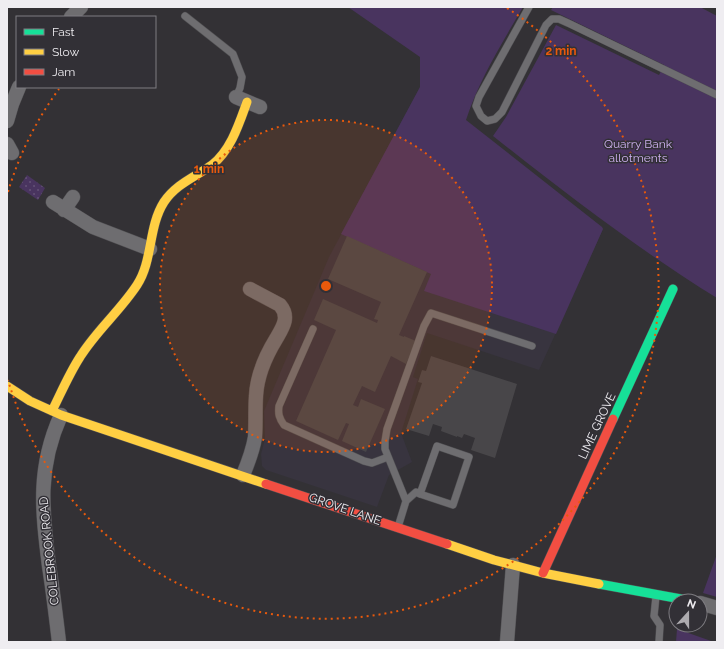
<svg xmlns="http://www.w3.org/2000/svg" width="724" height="649" viewBox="0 0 724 649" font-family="Raleway,sans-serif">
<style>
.built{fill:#38343f}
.grass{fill:url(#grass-dots)}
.green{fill:#49345f}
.building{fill:#484649}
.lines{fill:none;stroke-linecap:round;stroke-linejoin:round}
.lane-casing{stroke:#515053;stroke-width:8}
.street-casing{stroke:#515053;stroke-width:15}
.fast-casing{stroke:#515053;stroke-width:10}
.slow-casing{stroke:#515053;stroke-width:10}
.jam-casing{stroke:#515053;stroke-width:10}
.lane{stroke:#6e6d70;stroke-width:7}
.street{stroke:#6e6d70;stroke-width:14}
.fast{stroke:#16e098;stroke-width:9}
.slow{stroke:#ffcf43;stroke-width:9}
.jam{stroke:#f24e42;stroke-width:9}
.ring{fill:none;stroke:#e8590c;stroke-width:2;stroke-dasharray:2 4}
.labels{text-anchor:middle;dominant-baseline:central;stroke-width:3;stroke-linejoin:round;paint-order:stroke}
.park-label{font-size:12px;fill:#ceb0f0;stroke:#323036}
.street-label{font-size:12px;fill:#efedf1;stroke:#323036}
.centre{fill:#e8590c;stroke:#323036;stroke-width:2}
.ring-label{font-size:12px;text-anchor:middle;font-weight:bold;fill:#e8590c;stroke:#323036;stroke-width:3;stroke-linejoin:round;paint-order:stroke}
</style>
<defs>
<pattern id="grass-dots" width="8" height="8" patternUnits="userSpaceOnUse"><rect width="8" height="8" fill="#49345f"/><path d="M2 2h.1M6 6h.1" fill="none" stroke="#645276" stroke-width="1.8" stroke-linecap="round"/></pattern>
</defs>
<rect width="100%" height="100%" fill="#333135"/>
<!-- built -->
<path class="built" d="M420,87L602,227L603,229L539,370L427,333L413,377L418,379L401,433L412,462L389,475L377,507L266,470L262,466L261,454L265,439L264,411L329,257Z"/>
<!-- grass -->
<path class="grass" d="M27,175L45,188L38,200L19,187Z"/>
<!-- green -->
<path class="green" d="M348,7H523C502,43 479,80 466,120L602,227L603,229L556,334L424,291L431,274L341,234L420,87V57Z
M553,7H700L717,16V298C639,250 565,193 493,136L506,117L556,25L659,75L664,65L551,10Z
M717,554V597L703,593Z
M677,629L714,642H676Z"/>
<!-- building -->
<path class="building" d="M347,236L427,272L399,335L404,337V336L416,341L406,364L391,356L375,392L362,386L353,405L358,407L361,399L385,409L366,452L342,441L349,424L346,423L338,440L296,421L336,330L314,320L323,299L377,323L378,320L374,319L381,302L328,279Z
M431,356L517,384L495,458L471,450L475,438L464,434L462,438L457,436V437L441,431L442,427L433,424L429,436L406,429L422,383L418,382L422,370L426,371Z"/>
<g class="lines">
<defs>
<path id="lane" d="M529,7L479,97L476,106L481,116L487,121L495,119L502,112L546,25L552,19H559L568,23L717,95
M185,16L233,54L242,77L240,88L236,97
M313,329L279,406C278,414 279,418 284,425L364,461L372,463L388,457
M437,446L469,457L453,505L420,494Z
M406,501L385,449V441L387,429L424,326L431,313L532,346
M398,527L406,501L416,492L420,494
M656,596L654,616L660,625L659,642"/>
<path id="street" d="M71,17L81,7
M236,97L260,107
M7,121L12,104L19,87
M7,144L12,153
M53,202L93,227L150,249
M64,210L73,197
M243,475C248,463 253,450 255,437C256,423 255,410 256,396C257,375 265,357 276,339C283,327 290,317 280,305L250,289
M700,603L717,608
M59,642C56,617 53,591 49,566C42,510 37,468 61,415
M507,642L513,565"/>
<path id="fast" d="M613,419L673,289
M599,584L692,601"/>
<path id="slow" d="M7,386L30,401L61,415L266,484
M52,411C61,393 69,374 80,357C96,331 120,311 137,285C153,261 148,227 164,202C176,184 195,177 212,165C231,150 239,124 247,102
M447,544L494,560L543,573L599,584"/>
<path id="jam" d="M266,484L447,544
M543,573L613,419"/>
</defs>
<!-- lane casing -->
<use href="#lane" class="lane-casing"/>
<!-- street casing -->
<use href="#street" class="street-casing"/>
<!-- fast casing -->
<use href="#fast" class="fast-casing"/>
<!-- slow casing -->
<use href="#slow" class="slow-casing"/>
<!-- jam casing -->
<use href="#jam" class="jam-casing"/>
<!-- lane -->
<use href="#lane" class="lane"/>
<!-- street -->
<use href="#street" class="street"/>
<!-- fast -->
<use href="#fast" class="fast"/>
<!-- slow -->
<use href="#slow" class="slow"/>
<!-- jam -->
<use href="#jam" class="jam"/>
</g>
<!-- distance rings -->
<circle cx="326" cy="286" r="166" fill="#e8590c" fill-opacity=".12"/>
<g class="ring">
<circle cx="326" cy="286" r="166"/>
<path d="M8 192A332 332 0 0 1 59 89M507 8A332 332 0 1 1 8 380"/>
</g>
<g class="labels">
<!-- park labels -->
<g class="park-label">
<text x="638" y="144">Quarry Bank<tspan x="638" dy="14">allotments</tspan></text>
</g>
<!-- street labels -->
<g class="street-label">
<text transform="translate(597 426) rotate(-65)">LIME GROVE</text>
<text transform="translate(345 509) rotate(19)">GROVE LANE</text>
<text transform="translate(49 551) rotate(-96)">COLEBROOK ROAD</text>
</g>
</g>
<circle cx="326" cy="286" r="6" class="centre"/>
<g class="ring-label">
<text x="561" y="55">2 min</text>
<text x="209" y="173">1 min</text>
</g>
<!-- border -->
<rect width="724" height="649" fill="none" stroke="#efedf1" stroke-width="16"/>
<!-- legend -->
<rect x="16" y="16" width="140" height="72" fill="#323036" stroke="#7e7c81"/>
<rect x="24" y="29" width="20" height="6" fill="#16e098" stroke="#7e7c81"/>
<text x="52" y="36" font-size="12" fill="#efedf1">Fast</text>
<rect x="24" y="49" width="20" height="6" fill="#ffcf43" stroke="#7e7c81"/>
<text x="52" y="56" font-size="12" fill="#efedf1">Slow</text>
<rect x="24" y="69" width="20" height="6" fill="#f24e42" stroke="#7e7c81"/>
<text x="52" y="76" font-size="12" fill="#efedf1">Jam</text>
<!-- north arrow -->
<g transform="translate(688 613) rotate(21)"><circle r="19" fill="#323036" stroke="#7e7c81"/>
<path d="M0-3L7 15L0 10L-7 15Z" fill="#adabaf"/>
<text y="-6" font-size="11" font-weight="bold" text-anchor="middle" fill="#efedf1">N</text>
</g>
</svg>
